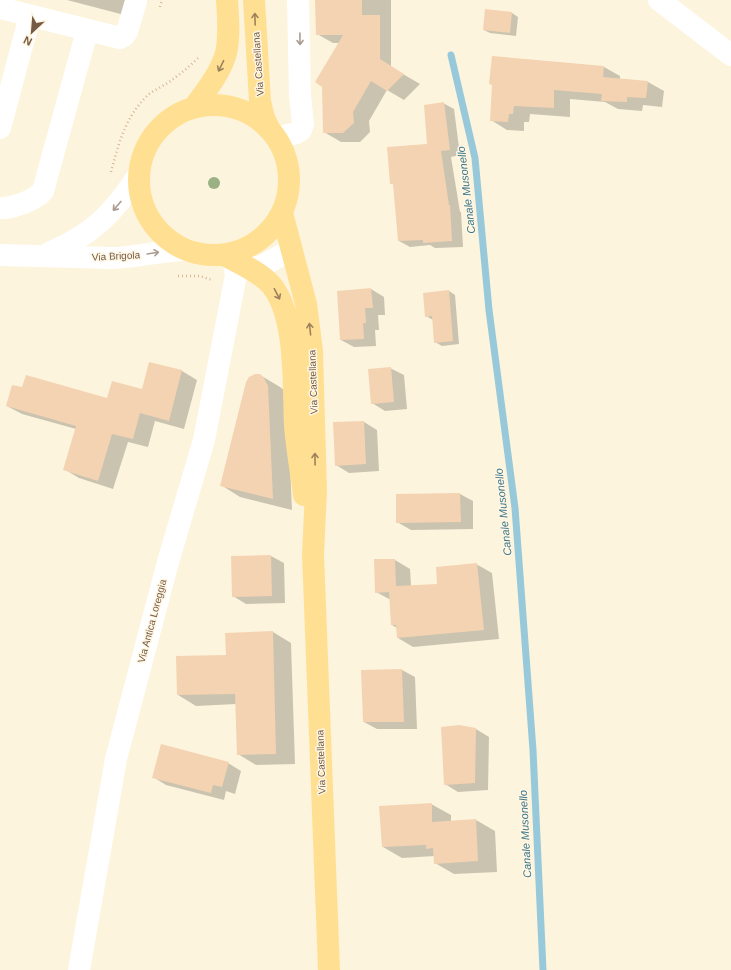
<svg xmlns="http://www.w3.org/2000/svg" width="731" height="970" viewBox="0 0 731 970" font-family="Arial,sans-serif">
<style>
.shadow{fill:#0003}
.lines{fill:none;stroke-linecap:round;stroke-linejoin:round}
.stream{stroke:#97c9da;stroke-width:7}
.building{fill:#f4d3b3}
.path{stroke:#d8b697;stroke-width:2.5;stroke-dasharray:1 3;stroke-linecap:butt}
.minor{stroke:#fff;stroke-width:22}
.major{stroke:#ffe092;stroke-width:22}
.tree{fill:#9ab184}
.oneway{stroke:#9e825c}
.oneway2{stroke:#ac9c8f}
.labels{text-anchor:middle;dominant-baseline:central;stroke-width:3;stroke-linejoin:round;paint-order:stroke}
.street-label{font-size:10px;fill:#745a45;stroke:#fff7e4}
.water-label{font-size:11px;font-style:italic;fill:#3d7689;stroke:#fff7e4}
</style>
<rect width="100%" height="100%" fill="#fdf4dd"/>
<!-- shadow -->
<path class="shadow" d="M67,0H137L132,17Z
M316,0H391V67L420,84L404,100L387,90L369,121L370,132L360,142H341L324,132L339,43H333L317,34Z
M512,13L518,17L516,36L490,33L484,30Z
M604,67L620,76V79L648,82L664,91L662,107L643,105L642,111L618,109L605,102L570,99V117L530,114L529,122H524V131L507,130L491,120L493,86Z
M443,103L454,109L460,155L451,157L460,212H461L463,247L435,248L430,245L410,247L399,241L394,185L391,183L428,145Z
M371,289L384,297L385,315H378L379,330H375L376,346L354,347L341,340Z
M449,291L455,295L459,344L442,346L435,342L433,320L426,316Z
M150,363L182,371L197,380L184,429L155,421L148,447L128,442L113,489L79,478L64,469L76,429L22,414L7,406L108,399L143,390Z
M390,368L404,375L407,409L385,411L372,403Z
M260,375L280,387L284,390L287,396L292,510L240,497L221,485Z
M364,422L377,430L379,471L349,473L336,465L334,423Z
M460,494L473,501V529L411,530L397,522Z
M271,556L284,563L285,603L246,604L233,596Z
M395,560L410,569L411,586L438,585L476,564L492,573L499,639L413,647L398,638L397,628L392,625L391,600L376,592Z
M273,632L291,643L295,764L256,765L238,754L236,704L196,706L178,695Z
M402,670L415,677L417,729H377L364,722Z
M476,729L489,737L488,790L458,792L445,784Z
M228,763L241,771L235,794L226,791L224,800L166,785L153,777Z
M431,804L451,815V822L476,820L495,831L497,872L454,874L435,863V856L402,858L383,847Z"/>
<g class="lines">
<!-- stream -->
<path class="stream" d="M451,55L475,158L489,310L515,508L533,750L543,970"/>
</g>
<!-- building -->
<path class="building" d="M315,0H362V15H380V59L404,74L387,91L371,81L353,112L354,123L343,133H323L322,87L315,82L343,35H316Z
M485,9L512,12L510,33L483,30Z
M492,56L604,66L603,77L648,81L646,98L627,97V102L601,101L602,94L554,90V108L514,106L513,114H509L508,122L490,121L492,85L489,84Z
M444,102L450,150L441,151L449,205H450L452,241L423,243V240L398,241L393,184H390L387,147L427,144L424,105Z
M371,288L373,308H365L366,323H363L364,339L340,340L337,291Z
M449,290L453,341L434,343L432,316L425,317L423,293Z
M149,362L182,370L169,421L140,413L133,439L112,434L98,481L63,470L76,426L6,406L12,385L22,387L26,375L107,398L112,381L142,389Z
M391,367L394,402L371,404L368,369Z
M255,374H260L264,378L268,386L273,499L220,486L246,382L249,377Z
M364,421L366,464L335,466L333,422Z
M460,493L461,522L396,523V494Z
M271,555L272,596L232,597L231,556Z
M374,559H395L396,586L437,584L436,567L477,563L484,630L397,638L396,625H391L389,592L375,593Z
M273,631L276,754L237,755L235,694L177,695L176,656L226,655L225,633Z
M402,669L404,722H363L361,670Z
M459,725L476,728L475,783L444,785L441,727Z
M161,744L229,762L222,787L213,785L211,793L152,778Z
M432,803V822L476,819L478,861L434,864L433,848L426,849V845L382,847L379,806Z"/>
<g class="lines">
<!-- path -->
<path class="path" d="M160,7L162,0
M111,172C119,143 125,117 148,95C154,90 162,87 169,82C179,75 189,67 198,58
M178,276H200L212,280"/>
<!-- minor -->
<path class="minor" d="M659,0L731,55
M0,8L120,38L124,36L127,32L136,1
M0,128L30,16
M277,138L296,133L301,130L303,124L300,96L298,0
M0,208C11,209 36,200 43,191L87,31
M49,253C92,235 114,213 139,174
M0,255L113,258C138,257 163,250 188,250
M237,274L241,270L262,266L291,250
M79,970L116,759L168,562L204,440L236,275L233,260"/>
<!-- major -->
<path class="major" d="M254,0L260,101L264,118L268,126
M139 180a75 75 0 1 1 150 0a75 75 0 1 1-150 0Z
M194,107C206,91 221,72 226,53C230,36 228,17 227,0
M282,213L306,304L312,351L316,491L313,554L329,970
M224,255C239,263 262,273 272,286C297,317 293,387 295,426C297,449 301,472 304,495"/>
</g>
<!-- trees -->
<circle class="tree" cx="214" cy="183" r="6"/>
<!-- one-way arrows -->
<defs><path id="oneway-shaft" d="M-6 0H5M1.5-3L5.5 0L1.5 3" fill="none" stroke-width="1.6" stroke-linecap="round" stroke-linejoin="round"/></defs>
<g class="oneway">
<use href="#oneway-shaft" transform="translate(255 19) rotate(-92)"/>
<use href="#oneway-shaft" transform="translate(221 66) rotate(116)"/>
<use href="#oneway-shaft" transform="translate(277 294) rotate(63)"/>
<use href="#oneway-shaft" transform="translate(310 329) rotate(-96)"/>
<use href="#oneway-shaft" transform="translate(315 459) rotate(-91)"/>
</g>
<g class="oneway2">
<use href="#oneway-shaft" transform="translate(300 39) rotate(89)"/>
<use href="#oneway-shaft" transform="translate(117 206) rotate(131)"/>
<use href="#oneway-shaft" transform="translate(153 253) rotate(-9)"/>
</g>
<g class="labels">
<!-- street labels -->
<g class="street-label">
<text transform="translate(258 64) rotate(-94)">Via Castellana</text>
<text transform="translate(116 256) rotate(-3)">Via Brigola</text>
<text transform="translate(313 382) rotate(-92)">Via Castellana</text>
<text transform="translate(152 621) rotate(-75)">Via Antica Loreggia</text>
<text transform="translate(321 762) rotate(-92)">Via Castellana</text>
</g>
<!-- water labels -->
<g class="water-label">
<text transform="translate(466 190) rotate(-97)">Canale Musonello</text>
<text transform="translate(503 512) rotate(-96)">Canale Musonello</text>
<text transform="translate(525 834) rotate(-93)">Canale Musonello</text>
</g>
</g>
<!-- north arrow -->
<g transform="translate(32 32) rotate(206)" stroke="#fff7e4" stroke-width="3" paint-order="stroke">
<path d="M0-3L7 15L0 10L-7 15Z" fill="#745a45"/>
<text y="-6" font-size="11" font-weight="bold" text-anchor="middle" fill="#745a45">N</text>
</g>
</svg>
